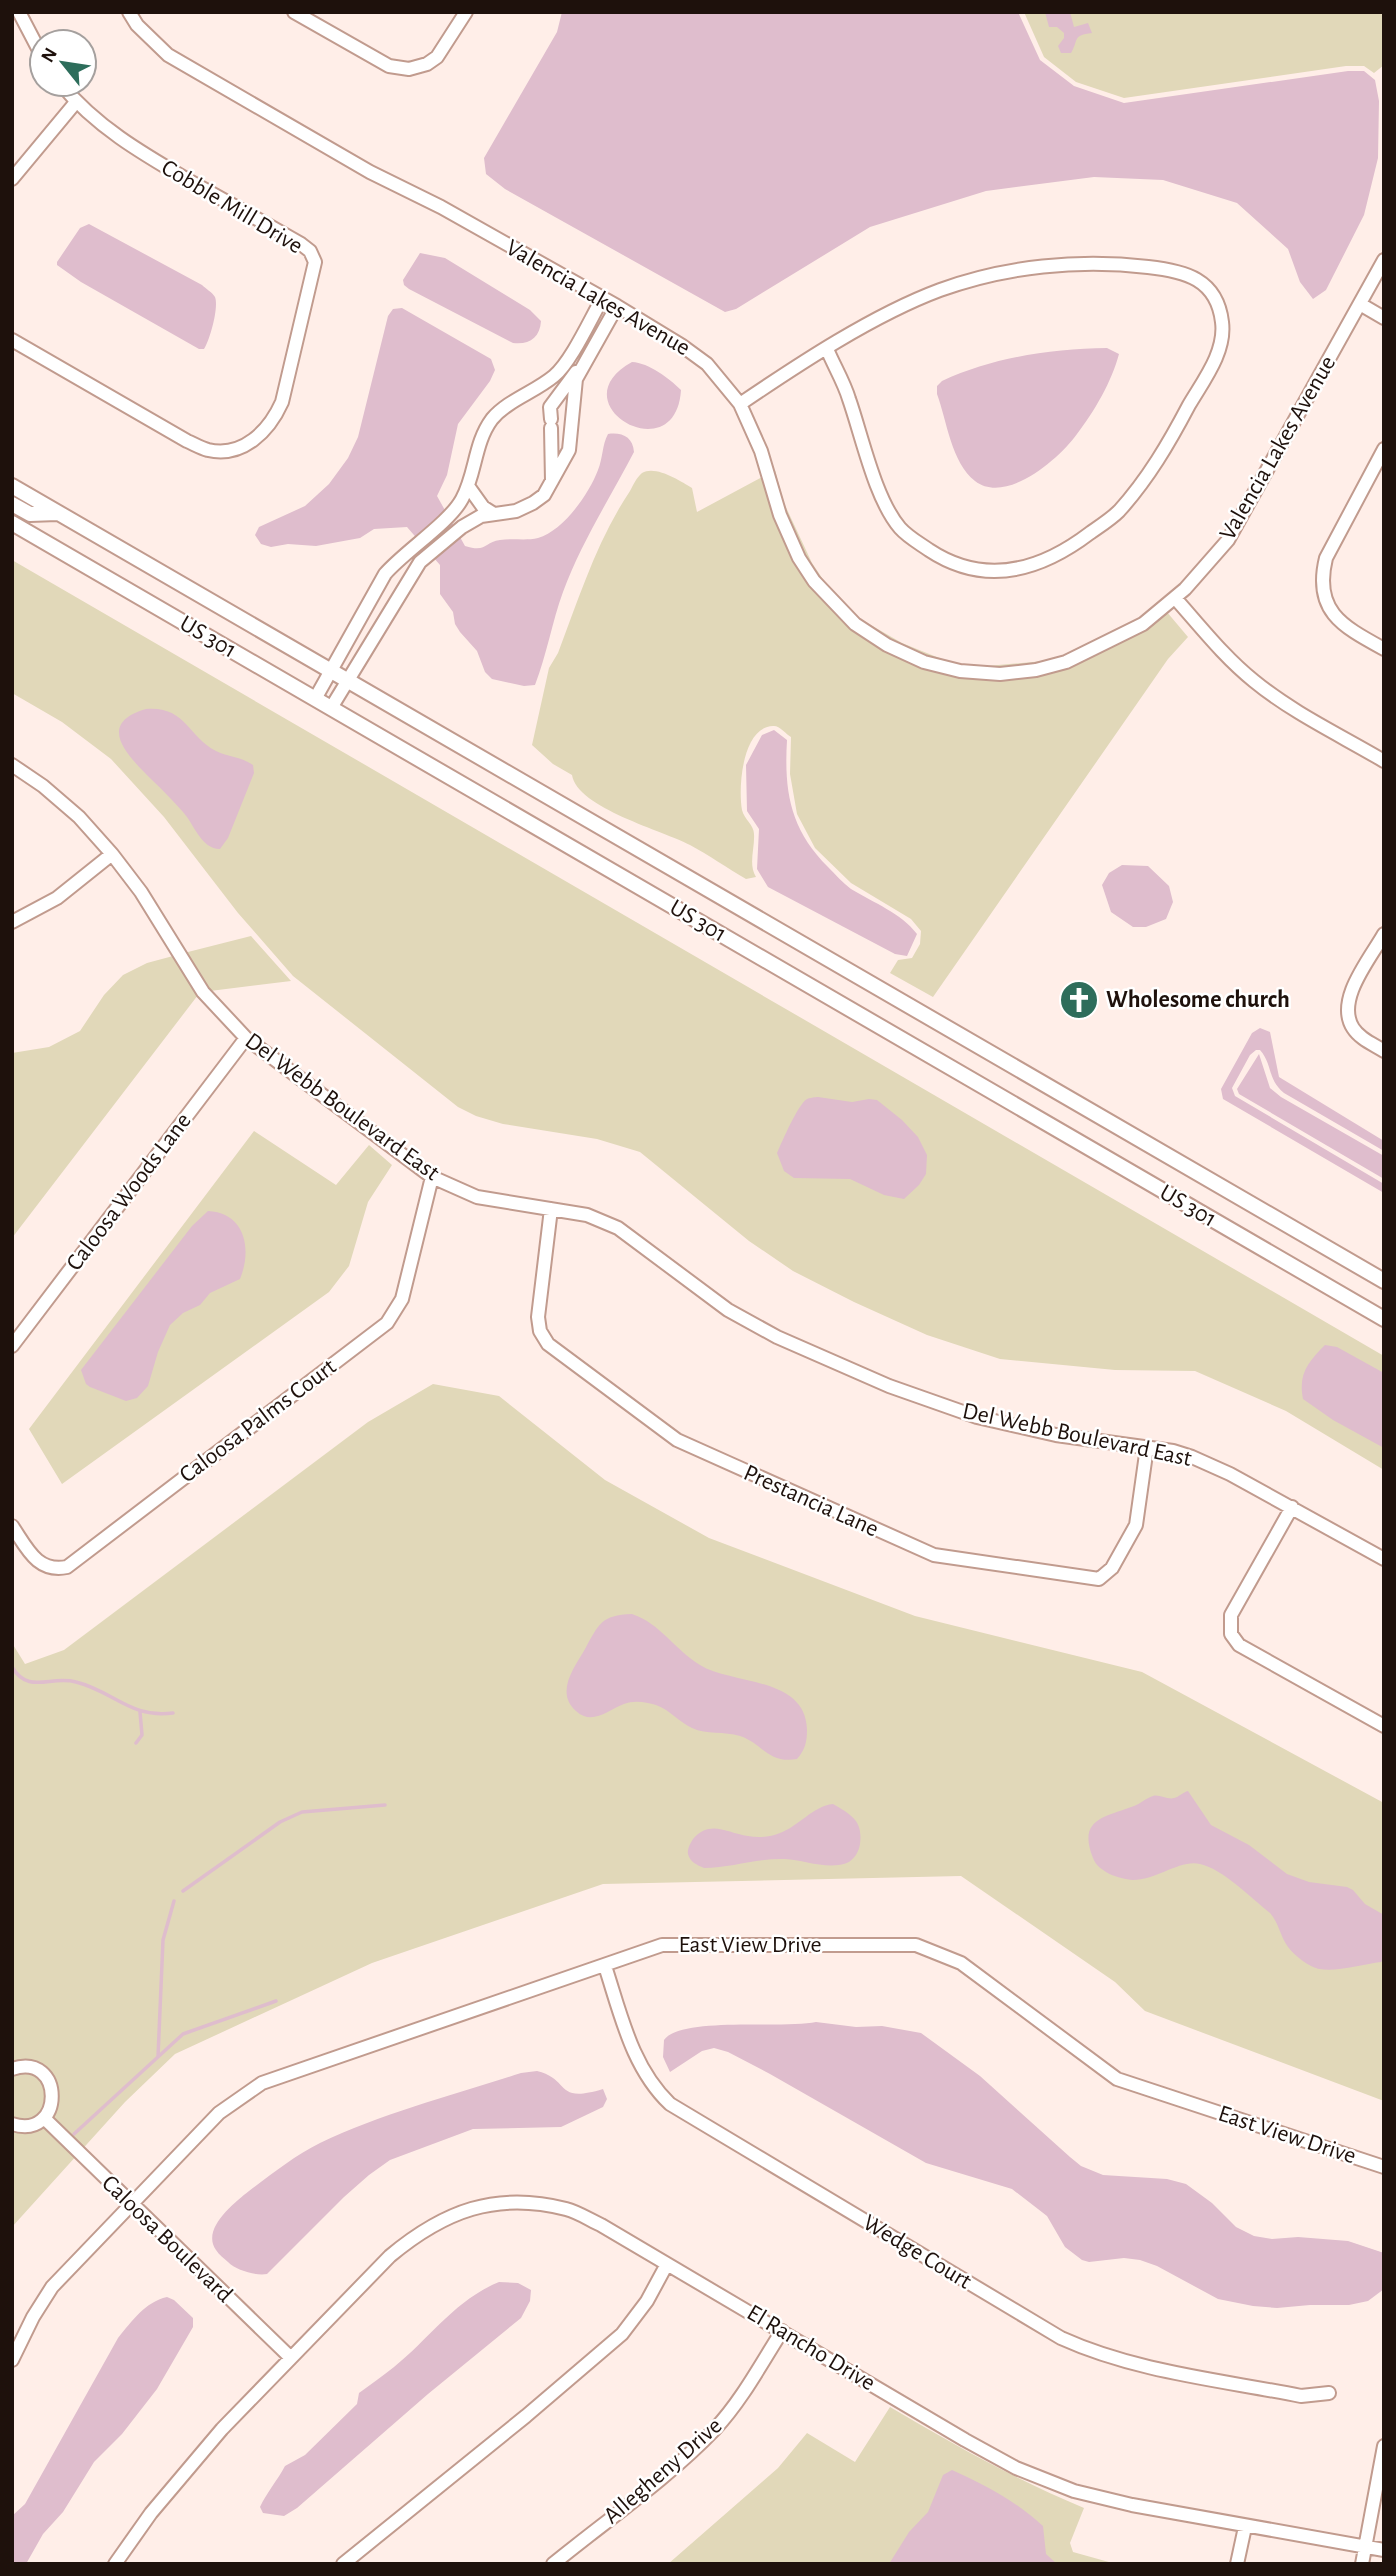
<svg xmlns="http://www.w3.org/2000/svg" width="1396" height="2576" viewBox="0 0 1396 2576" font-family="'Alegreya Sans',sans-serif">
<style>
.green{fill:#e1d8b9}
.water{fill:#dfbdcd}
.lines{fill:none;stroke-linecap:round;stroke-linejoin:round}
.stream{stroke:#dfbdcd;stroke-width:3.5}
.minor-casing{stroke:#c19b8e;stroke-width:16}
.major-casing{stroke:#c19b8e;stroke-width:18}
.minor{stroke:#fff;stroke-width:12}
.major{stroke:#fff;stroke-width:14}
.labels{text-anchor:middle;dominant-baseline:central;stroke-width:5;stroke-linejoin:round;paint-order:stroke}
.street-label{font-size:24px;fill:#1e110c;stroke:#fff}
.poi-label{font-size:24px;font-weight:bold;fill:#1e110c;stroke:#fff;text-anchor:start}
</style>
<rect width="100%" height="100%" fill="#ffeee8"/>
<!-- green -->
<path class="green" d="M1024,12H1381L1384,21V65L1374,73L1364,66H1346L1124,98L1076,82L1044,57Z
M775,470L784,503L812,563L843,609L902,643L964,668L1055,660L1127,631L1161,605L1188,637L1168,659L933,997L890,973L898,960L912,958L920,944L921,931L911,919L851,883L815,848L797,814L790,774L791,737C786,734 779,725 773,726C742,727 738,788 742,810C744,819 754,825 754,834C755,848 748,864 756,877L746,879C727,868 709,855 690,845C664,831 577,808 572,775L553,764L532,745L549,668L558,653C579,598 597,540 630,491C633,485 637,477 642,473C656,465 680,481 692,488L697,512Z
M12,560L1384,1356V1470L1286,1411L1195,1371L1115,1370L1000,1359L927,1335L854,1302L793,1271L749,1241L640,1152L597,1139L503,1124L476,1116L458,1107L293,976L238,913L164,817L111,759L62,722L12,693Z
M251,936L291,981L210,991L184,953Z
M173,956L198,995L12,1238V1053L49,1047L80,1031L104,995L123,975L147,963Z
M254,1131L336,1185L369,1145L392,1165L368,1202L349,1266L329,1292L62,1484L29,1429Z
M433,1384L499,1396L605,1480L709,1538L915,1616L1142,1672L1384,1803V2101L1145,2011L1115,1982L961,1876L603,1884L372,1963L175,2054L125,2102L12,2227V1643L25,1664L64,1650L368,1422Z
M890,2407C953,2444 1016,2480 1084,2508L1070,2543L1073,2552L1116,2564H668L778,2468L807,2433L855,2462Z"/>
<!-- water -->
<path class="water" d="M562,12H1018L1040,60L1074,86L1124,103L1348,71H1364L1375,80L1379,101L1378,158L1364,215L1326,290L1313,299L1300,282L1288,249L1237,203L1163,180L1094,177L986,191L870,227L736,309L725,312L505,189L486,174L484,158L557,32Z
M1045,12H1070L1074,27L1088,23L1092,33C1072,35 1079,40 1071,53H1061L1058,46L1064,38V33L1057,27H1049Z
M89,224L202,285C206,289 212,292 215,297C219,307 210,340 204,349H199L81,282L57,265V262L80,228Z
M420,253L445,258L530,310L541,321C540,338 529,345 513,343L409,289L404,285L403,280Z
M402,308L491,359L495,370L490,381L458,424L447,475L437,496L465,546C487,553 484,542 500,540C512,538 526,541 538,538C563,531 589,494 598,470C603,458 602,445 608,434C622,432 633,437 634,452C610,498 581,543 563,592C552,622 547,654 535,685L524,686L492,679L485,672L477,651L460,632L455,624L453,612L440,594V565L407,527L374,529L360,538L316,546L288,544L271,547L261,544L255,535L259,527L305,506L329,484L348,458L358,437L388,316L393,309Z
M1107,348L1119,354C1112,381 1094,412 1077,434C1059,459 1006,505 975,481C951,462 947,421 937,394V386L942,381C994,357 1051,349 1107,348Z
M632,362C649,363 669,378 681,390C676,473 556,404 632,362Z
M146,709C186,706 187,736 216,751C228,757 242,757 253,765L254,773L228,838L220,849C201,849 194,824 183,812C173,801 163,790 152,780C129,757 94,724 146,709Z
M774,730L787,740C784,791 790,829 828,867C835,874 843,883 851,889C874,903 901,913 917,934L907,956L895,954L768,887L757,869L759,829L747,811L746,765L762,735Z
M1122,865L1148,866L1169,886L1173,902L1166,919L1146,927H1133L1111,912L1102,885L1109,873Z
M1260,1028L1270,1032L1279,1077L1384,1141V1151L1284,1093C1267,1079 1273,1065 1260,1050H1256L1250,1055L1232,1088L1235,1096L1384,1184V1193L1223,1099L1221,1089L1252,1033Z
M1259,1054L1270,1088L1281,1097L1384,1156V1179L1239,1094L1237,1089Z
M818,1097L852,1102L869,1099L877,1100L902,1120L918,1137L927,1155L926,1174L919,1185L904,1199L884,1195L850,1179L794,1178L784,1171L777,1153C782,1142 798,1104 807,1099C808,1098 816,1097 818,1097Z
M208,1211C246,1213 252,1250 240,1279L210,1293L200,1305L183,1313L170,1325L158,1352L148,1386L137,1398L126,1401L90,1387L86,1384L81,1370L192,1226Z
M1325,1345L1337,1347L1384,1373V1448L1333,1420L1303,1399C1298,1374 1308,1362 1325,1345Z
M632,1614C660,1623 675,1650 700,1665C732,1685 806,1676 807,1730C807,1742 805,1750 797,1759C768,1764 762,1743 740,1736C724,1731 707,1735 692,1728C679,1722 670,1710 656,1705C646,1702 634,1700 624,1704C608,1710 592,1726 576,1711C555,1692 574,1668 585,1649C599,1624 601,1615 632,1614Z
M1188,1791L1211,1825L1249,1845L1287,1874L1309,1882L1347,1887L1353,1890L1365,1904L1384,1915V1959L1381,1962C1364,1964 1336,1972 1320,1969C1310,1968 1294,1955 1288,1947C1280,1936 1279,1923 1270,1913C1251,1898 1223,1869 1200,1864C1181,1859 1156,1880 1133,1880C1119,1879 1098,1872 1093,1858C1077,1818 1106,1817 1134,1806C1140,1804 1146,1798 1153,1796C1159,1794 1168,1800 1174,1798C1179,1797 1183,1792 1188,1791Z
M833,1804C852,1815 863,1821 860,1844C859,1851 855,1858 849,1862C830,1871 804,1860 785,1859C757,1858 731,1868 704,1868C697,1865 690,1862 688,1854C687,1849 690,1844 693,1839C710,1819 727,1833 748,1836C758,1838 771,1837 780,1833C799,1826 813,1806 833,1804Z
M816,2022L856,2027L882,2026L921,2033L980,2076L1070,2157L1081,2166L1103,2175L1167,2179L1186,2184L1212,2203L1236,2227L1254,2236L1272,2239L1298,2237L1348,2241L1384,2253V2289L1368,2301L1349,2305H1310L1277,2308L1253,2306L1218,2299L1157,2266L1140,2260L1124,2258L1089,2262L1082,2260L1065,2247L1047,2216L1012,2189L926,2163L770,2074L728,2052L714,2048L702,2051L670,2072L663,2057L664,2040C680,2016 785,2029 816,2022Z
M537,2071C571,2079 554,2104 603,2089L607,2099L603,2107L561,2127L473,2129L390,2160L369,2175L344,2197L267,2274C255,2276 236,2270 228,2262C224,2258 219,2255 216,2250C201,2229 234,2203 249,2191C272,2174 294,2156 320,2143C383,2113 454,2095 521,2073Z
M499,2282L518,2283L531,2290L530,2301L521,2318L428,2394L297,2508L284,2516L263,2513L260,2507C267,2492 277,2481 285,2466L305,2455L357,2404L359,2393C371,2384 383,2376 394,2367C430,2338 455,2300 499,2282Z
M167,2297L174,2300L193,2318V2327L157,2389L122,2434L94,2462L63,2512L43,2534L26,2564H12V2516L25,2504L118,2338C132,2321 145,2302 167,2297Z
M952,2470C985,2485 1016,2501 1043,2526L1046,2554L1057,2564H889L909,2532L928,2512L943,2475Z"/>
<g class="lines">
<!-- stream -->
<path class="stream" d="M12,1667C29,1695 50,1675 76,1682C113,1691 131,1719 173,1713
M136,1743L142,1735L140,1712
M183,1891L280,1822L302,1812L385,1805
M158,2057L163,1940L174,1901
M74,2134L183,2034L276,2001"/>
<defs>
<path id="minor" d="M19,12L42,56
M129,12L137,25L168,55L370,172L441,207L617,306L681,345L707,364L740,404L761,451L780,515L799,558L814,581L855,624L887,645L924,662L960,671L1000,674L1036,670L1066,662L1143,624L1185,589L1228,540L1384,260
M294,12L389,66L409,69L427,64L437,57L466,12
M12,179L76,102
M1360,304L1384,318
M12,340L187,441C194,444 201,448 208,450C243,458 269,431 282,402L315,262L310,251L301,244C265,223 229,203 193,183C145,155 97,128 61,84
M740,404C799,364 873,315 940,290C1006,266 1079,259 1148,267C1185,271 1217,279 1222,322C1226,352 1203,381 1189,405C1169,443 1148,479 1119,511C1111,519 1100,526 1090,533C1040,571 985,587 929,550C919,543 908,537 900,528C875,499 862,436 849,399C844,382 834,366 827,349
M551,419L550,407L576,372
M551,428L552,481
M1384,449L1326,558C1313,611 1342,626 1384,649
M468,486L483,507L494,514
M1175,598C1200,626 1224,657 1254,681C1293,713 1340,735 1384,761
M315,699L385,574C405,551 449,523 462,499C476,474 474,443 492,419C508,400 535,392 554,376C571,362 590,320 602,299
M331,708L420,562L462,527L481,516L516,511L533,503L544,495L569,450L576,379L617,306
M12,765L43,786L79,817L112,854L141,892L203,992L246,1038L432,1177L477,1197L587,1215L618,1228L728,1310L777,1337L889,1386L977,1417L1056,1435L1173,1451L1192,1457L1230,1474L1384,1559
M12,922L57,898L112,854
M1384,934C1370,959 1335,1000 1353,1028C1360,1039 1373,1044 1384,1051
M551,1209L538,1317L540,1331L548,1344L677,1440L934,1555L1099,1579L1112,1568L1136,1525L1147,1447
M12,1346L246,1038
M1292,1507L1231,1615V1634L1239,1645L1384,1726
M12,1526C27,1548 37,1573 67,1567L387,1323L402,1299L432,1177
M605,1966C621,2015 632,2068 670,2104L1061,2338C1136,2372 1221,2380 1301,2396L1329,2393
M12,2069C65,2051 65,2141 12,2124
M44,2118L291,2358
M12,2360L33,2317L52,2287L219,2113L262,2083L662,1945H916L961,1963L1117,2079L1384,2167
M115,2564L151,2513L222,2429L390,2256C444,2211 496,2191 566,2209C578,2212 590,2220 601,2225L965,2440L1016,2468L1074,2491L1132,2505L1384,2550
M343,2564L526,2416L622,2334L647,2301L667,2264
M553,2564C607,2520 667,2479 715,2429C742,2400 761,2364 782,2331
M1237,2564L1245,2527
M1362,2564L1384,2446"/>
<path id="major" d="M12,486L1384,1281
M12,504L30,514L57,513
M12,523L1384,1319"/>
</defs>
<!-- minor casing -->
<use href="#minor" class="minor-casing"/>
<!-- major casing -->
<use href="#major" class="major-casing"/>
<!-- minor -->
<use href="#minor" class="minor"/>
<!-- major -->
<use href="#major" class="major"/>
</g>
<!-- icons -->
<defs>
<symbol id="church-disc" viewBox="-11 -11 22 22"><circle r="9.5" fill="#2d6d5b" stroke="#fff"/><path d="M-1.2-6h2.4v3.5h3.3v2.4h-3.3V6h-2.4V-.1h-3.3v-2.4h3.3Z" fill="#fff"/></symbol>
</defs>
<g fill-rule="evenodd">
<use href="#church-disc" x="1057" y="978" width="44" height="44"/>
</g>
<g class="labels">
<!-- street labels -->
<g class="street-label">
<text transform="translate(232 207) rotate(31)">Cobble Mill Drive</text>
<text transform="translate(598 298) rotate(30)">Valencia Lakes Avenue</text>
<text transform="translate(1278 448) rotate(-60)">Valencia Lakes Avenue</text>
<text transform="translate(208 637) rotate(30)">US 301</text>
<text transform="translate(698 921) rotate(30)">US 301</text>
<text transform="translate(342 1107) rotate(36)">Del Webb Boulevard East</text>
<text transform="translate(129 1192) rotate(-53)">Caloosa Woods Lane</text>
<text transform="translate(1188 1206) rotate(30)">US 301</text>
<text transform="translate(258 1421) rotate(-37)">Caloosa Palms Court</text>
<text transform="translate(1077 1435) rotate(12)">Del Webb Boulevard East</text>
<text transform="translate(811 1501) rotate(24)">Prestancia Lane</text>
<text x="750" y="1945">East View Drive</text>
<text transform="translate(1287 2135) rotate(18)">East View Drive</text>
<text transform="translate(167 2239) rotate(44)">Caloosa Boulevard</text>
<text transform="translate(917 2252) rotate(31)">Wedge Court</text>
<text transform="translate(811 2348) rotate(31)">El Rancho Drive</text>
<text transform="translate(663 2471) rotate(-41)">Allegheny Drive</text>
</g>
<!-- poi labels -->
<g class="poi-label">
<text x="1106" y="1000">Wholesome church</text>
</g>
</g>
<!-- border -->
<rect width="1396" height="2576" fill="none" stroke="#1e110c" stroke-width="28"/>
<!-- north arrow -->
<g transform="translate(63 63) rotate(300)"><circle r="33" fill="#ffffff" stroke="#a5a09e" stroke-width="2"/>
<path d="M0-5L12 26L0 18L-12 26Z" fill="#2d6d5b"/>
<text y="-10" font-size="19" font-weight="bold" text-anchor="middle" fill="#1e110c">N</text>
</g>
</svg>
